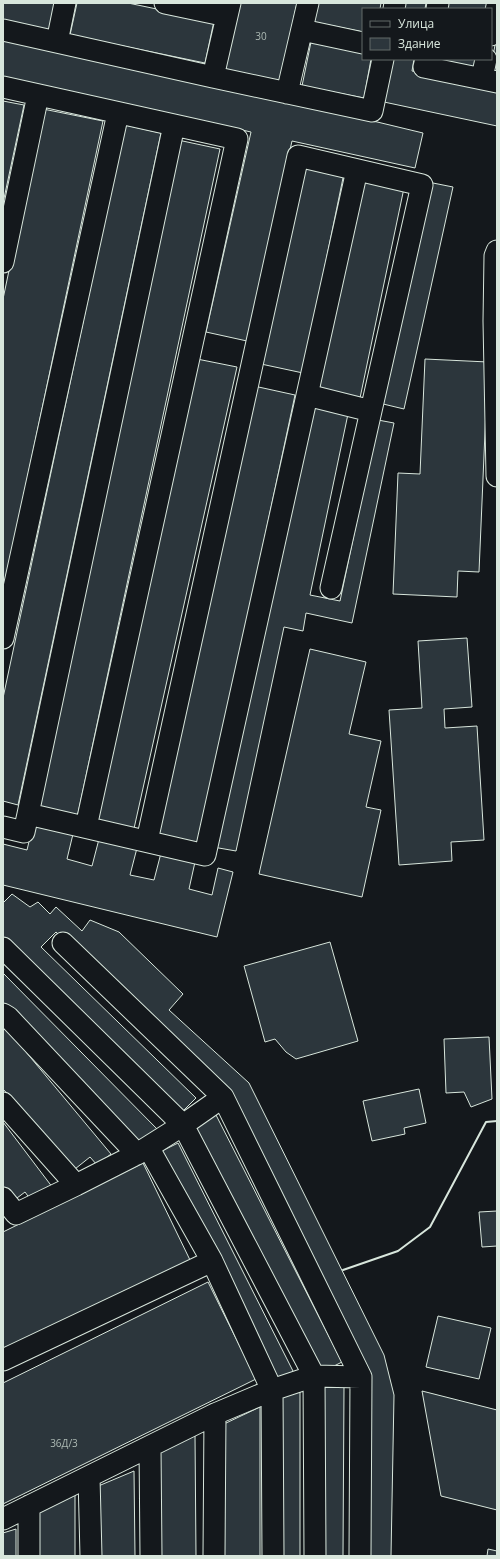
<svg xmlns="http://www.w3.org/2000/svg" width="500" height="1559" viewBox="0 0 500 1559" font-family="'Open Sans',sans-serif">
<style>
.building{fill:#2c363c;stroke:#d8e6dc}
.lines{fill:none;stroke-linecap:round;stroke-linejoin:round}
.minor-casing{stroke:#d8e6dc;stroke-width:23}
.minor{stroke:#14181c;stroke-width:21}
.wall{stroke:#d8e6dc;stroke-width:2}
.labels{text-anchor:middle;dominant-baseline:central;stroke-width:3;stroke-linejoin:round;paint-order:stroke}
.number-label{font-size:10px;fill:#adbab4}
</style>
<rect width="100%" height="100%" fill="#14181c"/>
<!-- building -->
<path class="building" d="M3,3H55L49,31L3,21Z
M77,3H128L214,21L205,63L70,35Z
M239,3H297L280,81L224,69Z
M318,3H381L380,9H363V32L314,22Z
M405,3H426L425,9H404Z
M447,3H490L488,9H446Z
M3,32L423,133L415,168L292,141L247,341L206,332L251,132L3,77Z
M497,35V73L490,71Z
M311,42L363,52V59H371L364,98L302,86Z
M393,59H414L412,71L497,88V126L384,102Z
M435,59H478L475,72Z
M3,101L24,105L3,203Z
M43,109L103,121L3,593V299Z
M125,125L161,133L18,805L3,801V698Z
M178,140L220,149L77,818L36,809Z
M303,165L344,173L303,373L261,364Z
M362,179L404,188L360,398L317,389Z
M428,182L453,187L404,409L379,403Z
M197,359L237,367L133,833L93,825Z
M425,359L488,362L479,572L458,571L457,597L393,594L398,473L420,474Z
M254,386L295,395L199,846L157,837Z
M307,406L348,414L310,595L340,601L378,420L394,423L352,623L306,613L303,631L284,627L236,851L213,847Z
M467,638L472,707L444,709L445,728L477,726L484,840L451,842L452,861L399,865L389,710L422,708L418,641Z
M310,649L366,662L349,734L381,741L366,807L381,810L362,897L259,874Z
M33,825L73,834L67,859L92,866L99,839L137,848L130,875L154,880L161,853L195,862L189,889L212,895L218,868L233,872L217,937L3,885V844L27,850Z
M12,894L30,907L38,902L50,914L56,907L82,931L90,920L119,932L183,994L169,1010L249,1083L384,1355L394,1395L391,1556H367L368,1400L228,1098L56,932L41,947L196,1098L180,1114L3,941V903Z
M330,942L358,1041L296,1059L286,1052L275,1039L265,1042L244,966Z
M3,973L160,1132L142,1147L3,1008Z
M6,1028L111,1154L97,1165L90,1157L75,1169L3,1089V1031Z
M489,1037L492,1099L471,1107L464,1092L446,1093L444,1039Z
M419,1089L426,1123L404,1128L405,1134L372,1141L363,1101Z
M216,1115L342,1362L318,1374L192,1127Z
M3,1122L53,1188L33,1203L25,1192L13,1201L3,1187Z
M178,1143L295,1375L277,1384L160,1152Z
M143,1163L190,1260L3,1352V1232Z
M497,1211V1246L482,1247L479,1212Z
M208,1282L256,1379L3,1504V1383Z
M438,1316L491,1328L479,1379L426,1367Z
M322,1387H344L343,1556H321Z
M281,1389H300V1556H281Z
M422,1391L497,1410V1510L441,1496Z
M260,1407V1556H223L224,1424Z
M195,1434L196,1556H160L159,1450Z
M134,1471L135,1556H97L96,1487Z
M75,1493V1556H36V1510Z
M16,1529V1556H3V1533Z
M488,1549L497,1551V1556H487Z"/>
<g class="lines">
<defs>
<path id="minor" d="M165,3L227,16
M394,9L395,3
M437,9L438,3
M3,30L213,77L230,3
M302,30L363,43
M491,35L497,6
M57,42L65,3
M426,59L424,67L497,82
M213,77L372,111L383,59
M482,78L486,59
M3,87L237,139L86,827
M287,93L308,3
M497,251L495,256L494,321L497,476
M3,262L38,95
M307,395L371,411
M3,638L118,113
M28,814L174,125
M3,827L24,832L28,814L205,855L357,170
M147,841L298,156L422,185L331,588
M63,943L223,1097L361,1377L360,1556
M3,948L183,1125L223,1097
M3,1014L8,1017L137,1154L183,1125L314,1376L315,1556
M3,1103L76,1185L137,1154
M148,1147L212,1261L272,1390L273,1556
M3,1198L16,1214L76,1185
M3,1360L212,1261
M150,1447L151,1556
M89,1477L91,1556
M29,1506V1556
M3,1519L215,1414L272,1390L314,1376L361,1377
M214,1556L215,1414"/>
</defs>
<!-- minor casing -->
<use href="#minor" class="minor-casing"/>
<!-- minor -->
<use href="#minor" class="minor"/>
<!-- wall -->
<path class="wall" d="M343,1270L398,1251L430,1227L486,1122L497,1121"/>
</g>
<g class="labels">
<!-- number labels -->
<g class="number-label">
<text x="261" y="36">30</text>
<text x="64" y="1443">36Д/3</text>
</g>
</g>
<!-- border -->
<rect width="500" height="1559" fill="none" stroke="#d8e6dc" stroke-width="8"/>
<!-- legend -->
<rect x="362" y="8" width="130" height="52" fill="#14181c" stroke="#626a69"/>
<rect x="370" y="21" width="20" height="6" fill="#14181c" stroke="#626a69"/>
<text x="398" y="28" font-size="12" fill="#d8e6dc">Улица</text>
<rect x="370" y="38" width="20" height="12" fill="#2c363c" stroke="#626a69"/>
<text x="398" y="48" font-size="12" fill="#d8e6dc">Здание</text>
</svg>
